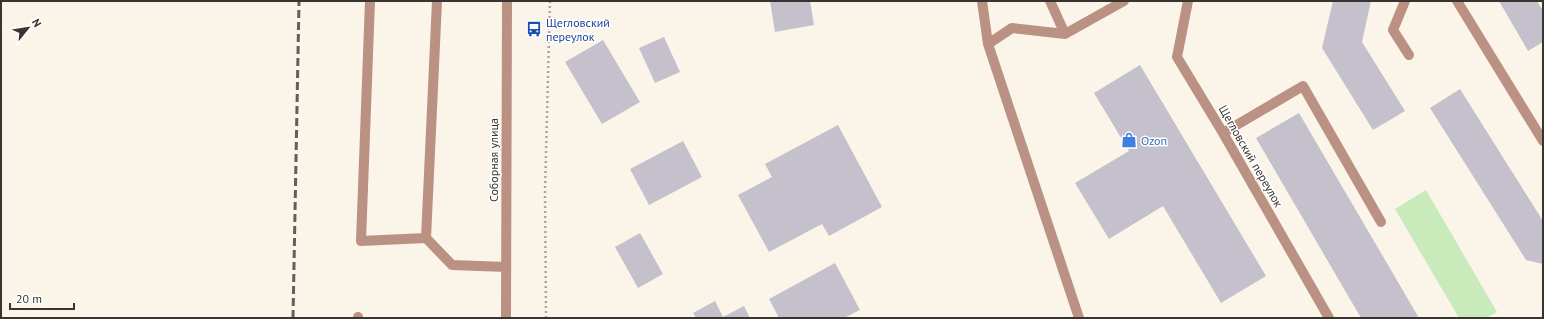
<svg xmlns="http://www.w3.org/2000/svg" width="1544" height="319" viewBox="0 0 1544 319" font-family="'PT Sans',sans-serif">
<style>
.green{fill:#c9ebbc}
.building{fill:#c5c1cc}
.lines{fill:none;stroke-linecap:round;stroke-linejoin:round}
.path{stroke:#aba59d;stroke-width:2.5;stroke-dasharray:2 3;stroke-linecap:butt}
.minor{stroke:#bb9183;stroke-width:10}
.rail{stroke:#625e59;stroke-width:3;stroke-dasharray:8 4;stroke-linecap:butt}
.labels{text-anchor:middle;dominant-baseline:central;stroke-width:3;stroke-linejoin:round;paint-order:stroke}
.transit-label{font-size:12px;fill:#164399;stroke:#fff;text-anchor:start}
.shop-label{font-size:12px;fill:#366cbe;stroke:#fff;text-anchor:start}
.street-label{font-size:12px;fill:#383531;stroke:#fff}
</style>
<rect width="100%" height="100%" fill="#fbf4e9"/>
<!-- green -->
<path class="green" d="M1426,190L1497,312L1486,318H1459L1395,209Z"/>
<!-- building -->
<path class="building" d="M770,1H810L814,25L775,32Z
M1333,1H1371L1362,42L1405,111L1373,130L1322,48Z
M1499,1H1537L1543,11V42L1528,51Z
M664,37L680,72L655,83L639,48Z
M603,40L640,102L602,124L565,62Z
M1140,65L1266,276L1221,303L1163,206L1109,239L1075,183L1129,151L1094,93Z
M1460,89L1543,221V264L1526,260L1430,108Z
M1299,113L1419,318H1361L1256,138Z
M838,125L882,207L829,236L822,224L769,252L738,195L772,177L765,164Z
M683,141L702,177L649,205L630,169Z
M640,233L663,274L638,288L615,247Z
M835,263L860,310L844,318H779L769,299Z
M715,301L723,317L744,306L750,318H696L693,313Z"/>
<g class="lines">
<!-- path -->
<path class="path" d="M546,318L545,191L550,1"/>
<!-- minor -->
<path class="minor" d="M370,1L361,241L426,238
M437,1L426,238L452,265L506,267
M982,1L988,44
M1050,1L1065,34
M1188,1L1177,57L1223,133L1329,318
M1405,1L1393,30L1409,55
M1457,1L1543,141
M1223,133L1303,86L1381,222
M358,317V318
M506,318L507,1
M1079,318L988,44L1012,28L1065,34L1124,1"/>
<!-- rail -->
<path class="rail" d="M293,318L299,1"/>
</g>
<!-- icons -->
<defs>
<symbol id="bus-bare" viewBox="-9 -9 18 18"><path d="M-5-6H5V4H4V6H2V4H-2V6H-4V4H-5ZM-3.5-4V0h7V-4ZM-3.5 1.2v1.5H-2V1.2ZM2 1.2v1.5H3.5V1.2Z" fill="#1a4fb4" stroke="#fff" stroke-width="2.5" paint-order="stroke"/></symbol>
<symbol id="shop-bare" viewBox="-9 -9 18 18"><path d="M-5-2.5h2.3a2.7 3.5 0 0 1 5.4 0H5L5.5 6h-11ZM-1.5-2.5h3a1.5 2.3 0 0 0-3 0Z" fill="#3f7fe0" stroke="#fff" stroke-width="2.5" paint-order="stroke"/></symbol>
</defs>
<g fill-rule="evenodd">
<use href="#bus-bare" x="523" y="18" width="22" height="22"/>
<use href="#shop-bare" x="1118" y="129" width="22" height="22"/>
</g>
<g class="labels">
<!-- transit labels -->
<g class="transit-label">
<text x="546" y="22">Щегловский<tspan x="546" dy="14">переулок</tspan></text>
</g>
<!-- shop labels -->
<g class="shop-label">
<text x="1141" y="140">Ozon</text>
</g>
<!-- street labels -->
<g class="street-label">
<text transform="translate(1251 156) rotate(60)">Щегловский переулок</text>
<text transform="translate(493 160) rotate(-90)">Соборная улица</text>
</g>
</g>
<!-- border -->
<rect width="1544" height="319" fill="none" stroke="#383531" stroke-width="4"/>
<!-- north arrow -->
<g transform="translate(28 28) rotate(60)" stroke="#ffffff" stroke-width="3" paint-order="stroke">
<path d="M0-3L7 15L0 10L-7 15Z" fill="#383531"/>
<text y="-6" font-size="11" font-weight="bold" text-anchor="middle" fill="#383531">N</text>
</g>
<!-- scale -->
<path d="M10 303v6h64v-6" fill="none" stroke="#383531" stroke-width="2"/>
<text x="16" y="303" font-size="12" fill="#383531" stroke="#ffffff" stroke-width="3" paint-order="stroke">20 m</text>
</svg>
